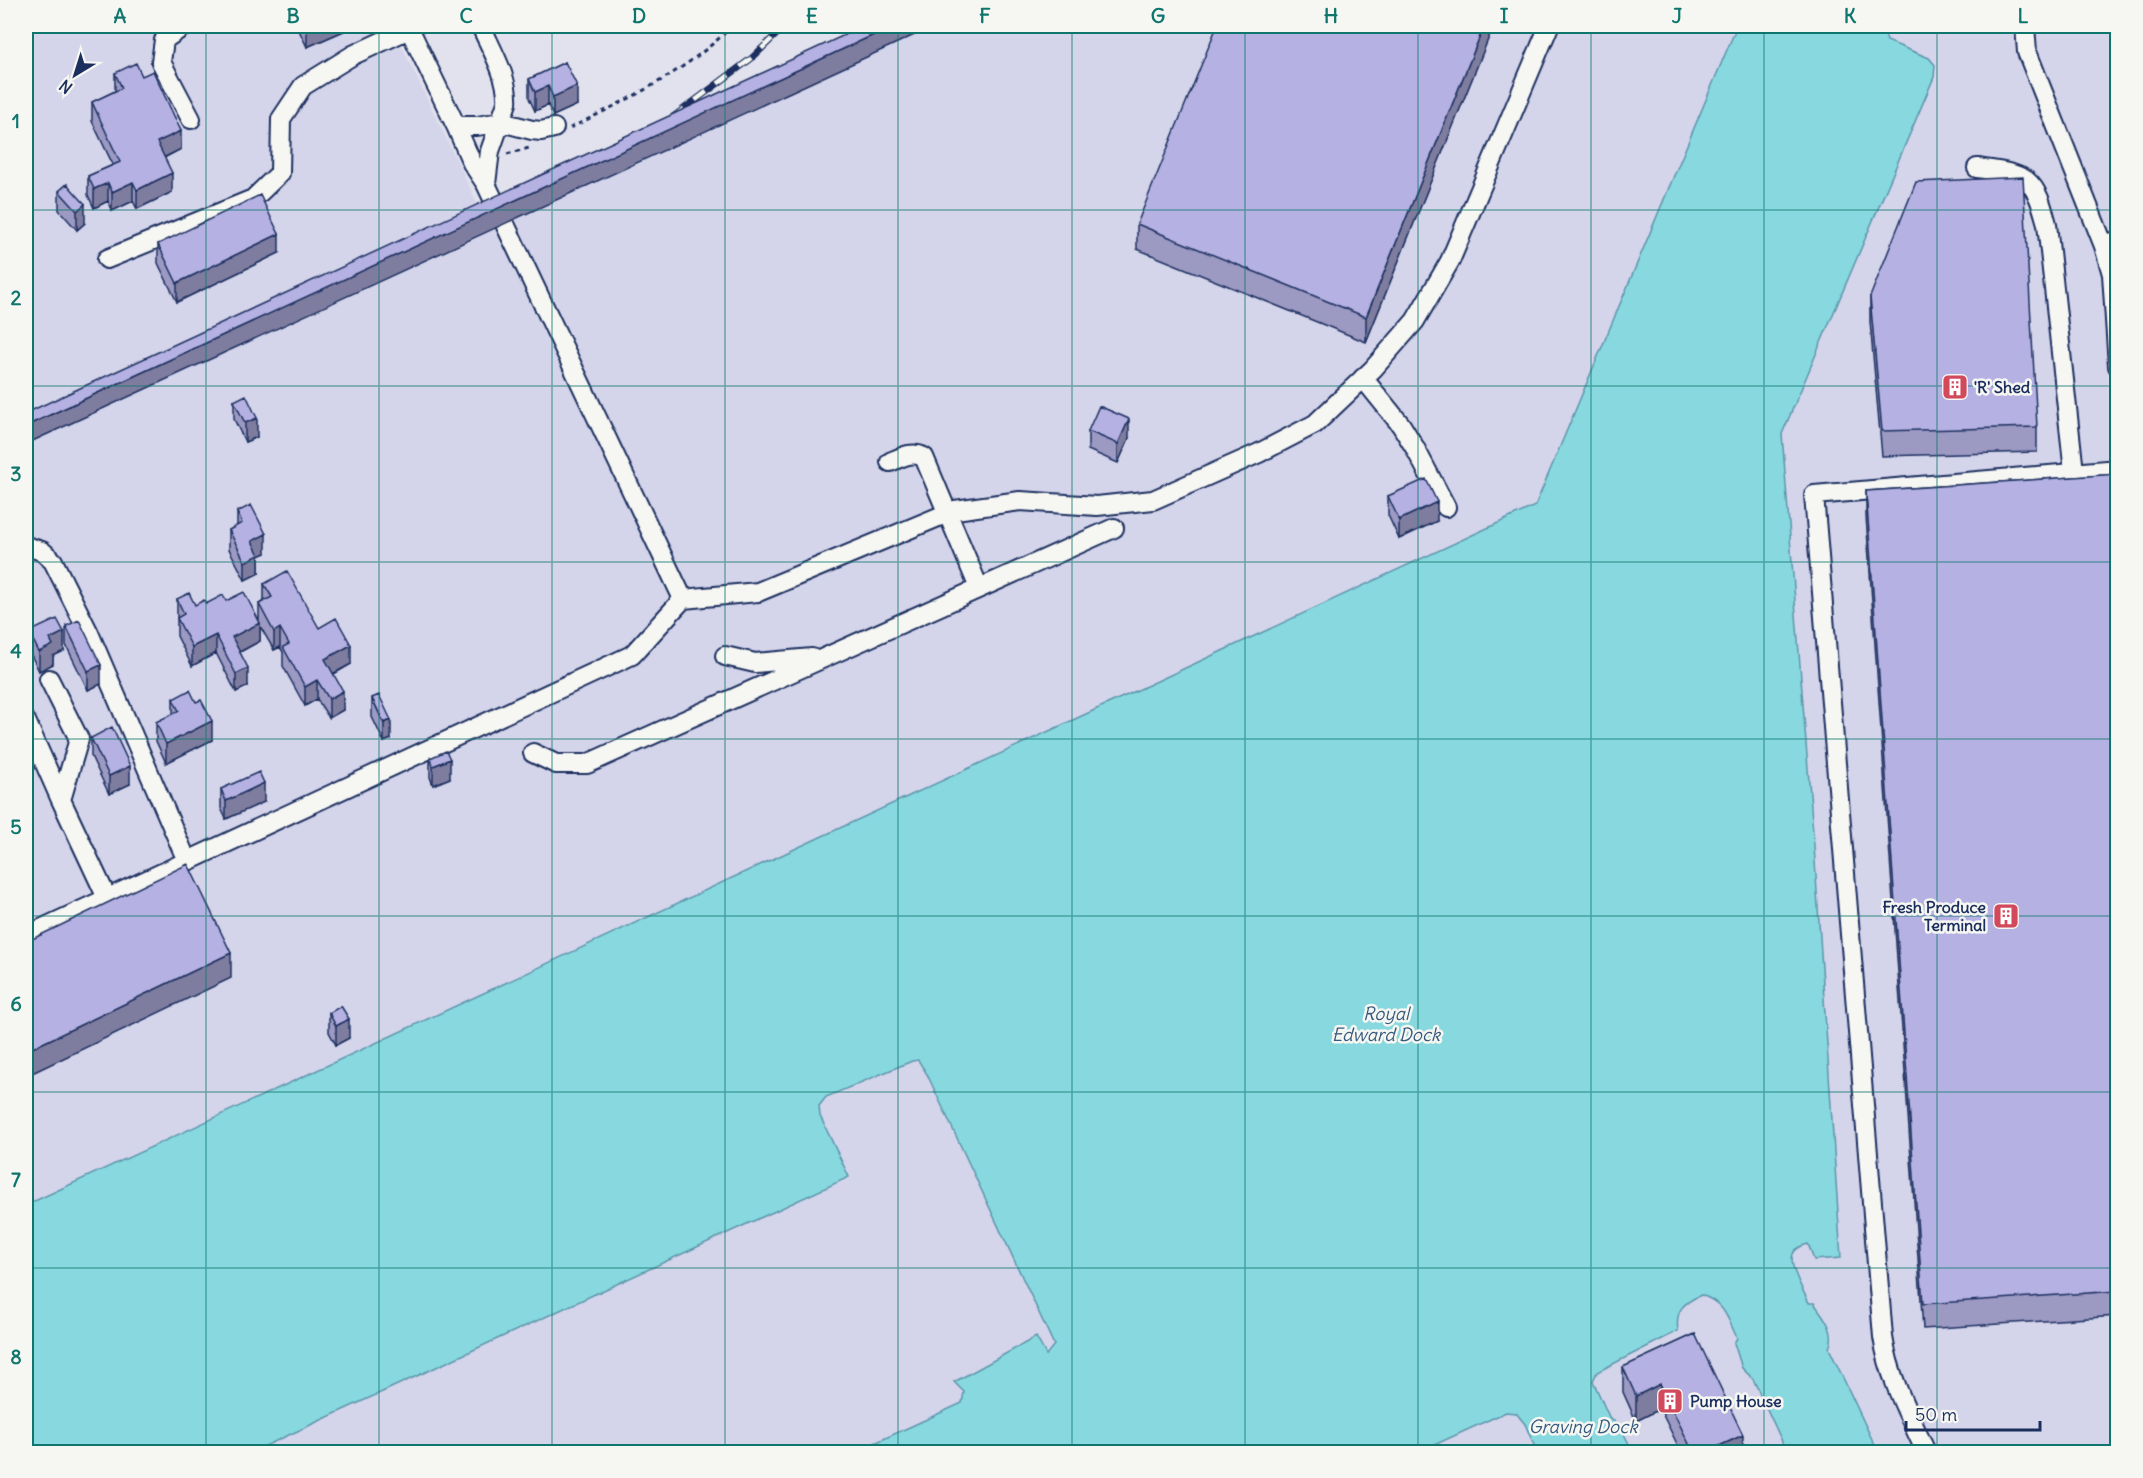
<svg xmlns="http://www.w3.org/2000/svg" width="2143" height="1478" viewBox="0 0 2143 1478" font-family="Delius,sans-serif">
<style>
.built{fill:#d4d4eb}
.water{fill:#87d9df;stroke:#5c95ab;stroke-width:1.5}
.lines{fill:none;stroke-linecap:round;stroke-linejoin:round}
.minor-casing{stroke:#1b2f5e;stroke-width:22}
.path{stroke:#1b2f5e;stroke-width:3;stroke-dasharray:4.5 4.5;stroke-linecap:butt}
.minor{stroke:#f6f6f2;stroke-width:18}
.rail-casing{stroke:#1b2f5e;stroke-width:7}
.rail{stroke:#f6f6f2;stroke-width:4.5;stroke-dasharray:14;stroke-linecap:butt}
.wall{fill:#9c99c3;stroke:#1b2f5e;stroke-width:1.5}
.shaded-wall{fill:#7f7d9f;stroke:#1b2f5e;stroke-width:1.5}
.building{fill:#b5b2e3;stroke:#1b2f5e;stroke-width:1.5}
.grid{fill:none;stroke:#0f766e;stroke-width:1.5;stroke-opacity:0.55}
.labels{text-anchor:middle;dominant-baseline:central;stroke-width:5;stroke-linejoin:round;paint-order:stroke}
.poi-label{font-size:16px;font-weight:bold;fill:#1b2f5e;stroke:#f6f6f2;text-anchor:start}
.water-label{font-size:18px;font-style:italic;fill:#365a7e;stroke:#f6f6f2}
.neatline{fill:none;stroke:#0f766e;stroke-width:2}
.grid-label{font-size:20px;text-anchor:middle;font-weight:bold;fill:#0f766e}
</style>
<rect width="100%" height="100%" fill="#e2e2ee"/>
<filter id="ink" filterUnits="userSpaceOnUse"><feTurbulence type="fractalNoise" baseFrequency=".0167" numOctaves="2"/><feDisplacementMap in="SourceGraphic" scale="12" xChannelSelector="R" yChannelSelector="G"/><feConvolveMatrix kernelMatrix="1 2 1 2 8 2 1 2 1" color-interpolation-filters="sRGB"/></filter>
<g filter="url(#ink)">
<!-- built -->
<path class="built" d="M26,26H392L483,215L886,26H2117V1452H26Z"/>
<!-- water -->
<path class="water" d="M1737,26H1882L1887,41L1929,58L1935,65L1934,77L1782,434L1814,846L1841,1258L1814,1260L1808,1244C1802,1246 1795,1248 1793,1254C1788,1265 1804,1292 1809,1303H1814C1823,1316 1837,1331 1829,1348L1878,1452H1787L1753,1379L1742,1368L1734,1343L1737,1338C1727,1317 1725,1303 1701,1295C1683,1303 1675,1310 1678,1331L1597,1372L1593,1381L1610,1419L1619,1424L1633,1452H1537L1525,1424L1516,1413L1506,1412L1419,1452H855L962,1403L964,1392L954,1382L1036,1337L1046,1355L1054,1345L927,1074L918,1060L912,1061L826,1097L819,1106L820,1116L849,1177L252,1452H26V1205L1535,506Z"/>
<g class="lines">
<defs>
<path id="minor" d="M184,26L164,40L161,62L191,119
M408,26L456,126L472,163L486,184L683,599L758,592L955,510L1020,501L1097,506L1153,500L1259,453L1315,424L1373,369L1415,321L1450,261L1549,26
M481,26C491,49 509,78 507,103L490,151L486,184
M2025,26L2027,52L2104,246L2118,240
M456,126H477L501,122L532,130L541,131L554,128
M1977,168C1991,170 2016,172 2027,181C2039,191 2043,210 2047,224L2074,472
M2104,246L2112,274L2118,366
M107,259L253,199L280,173L281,119L303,86L353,55L409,29
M1363,378L1401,425L1415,448L1446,507
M890,462C902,457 912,451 924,457L979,588
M26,546L42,551L53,561L89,633L187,861
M725,656L755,663L812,658
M49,679L79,739L61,800L107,898
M26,721L61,800
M533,753L556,764H587L1114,528
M26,936L632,655L683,599
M1926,1452C1909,1415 1889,1378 1883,1337L1814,495L2118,469"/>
</defs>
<!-- minor casing -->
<use href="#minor" class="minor-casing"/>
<!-- path -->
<path class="path" d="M570,128C629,99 686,72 732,26
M507,154L529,148"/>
<!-- minor -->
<use href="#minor" class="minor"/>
<defs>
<path id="rail" d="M673,117L752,58L785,26"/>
</defs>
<!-- rail casing -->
<use href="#rail" class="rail-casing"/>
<!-- rail -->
<use href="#rail" class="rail"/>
</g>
<!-- wall -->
<path class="wall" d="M297,26H355L307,47Z
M1493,26L1366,342L1137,249V224Z
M565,62L577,105L553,116L548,105L535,111L529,98V79Z
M115,73L142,76L181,149L164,158L172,192L137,209L133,201L112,211L108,201L94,208L88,195V176L113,165L92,121V102L115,91Z
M67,184L85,223L77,230L59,210V191Z
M158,244L279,253L177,302L158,263Z
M1870,297L2037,427V452L1882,456L1870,322Z
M234,401L257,437L245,442L234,419Z
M1088,431L1129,438L1118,463L1088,450Z
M2118,474V1316L1923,1329L1866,516V491Z
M1388,496L1437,521L1399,539L1388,515Z
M237,512L266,553L259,556V573L245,580L229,549V530L237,526Z
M264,584L319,628L351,664L334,674L343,710L329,718L317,699L305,706L283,666V652L280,647L274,650L260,626V641L240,652L248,686L236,692L216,653L192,666L177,636V599L195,605L226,601L259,619V604L264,601Z
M66,626L101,684L88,690L66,645Z
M29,632L64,651L53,656V664L39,671L29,651Z
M372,698L391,739L384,742L372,717Z
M173,699L212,740L166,763L156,741V722L173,714Z
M91,738L130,784L109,794L91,756Z
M430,758L450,778L433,785L430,777Z
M221,789L264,802L226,819L221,808Z
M329,1013L349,1038L336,1045L329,1032Z
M1695,1334L1743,1452H1681L1660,1409L1636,1421L1623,1392V1367Z"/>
<!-- shaded-wall -->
<path class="shaded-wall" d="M314,26H355L307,47V29Z
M893,26H934L26,444V426Z
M1484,26H1493V27L1366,342V317Z
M548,86V105L535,111V92Z
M577,86V105L553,116V97Z
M181,131V149L157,161V142Z
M172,173V192L137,209V190Z
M133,182V201L112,211V192Z
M108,183V201L94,208V189Z
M85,204V223L77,230V211Z
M279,234V253L177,302V283Z
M257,418V437L245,442V423Z
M1129,419V438L1118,463V444Z
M1437,502V521L1399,539V520Z
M266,534V553L259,556V573L245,580V562L252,541Z
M260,623V641L232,656V637Z
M280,628V647L274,650V632Z
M64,632V651L53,656V664L39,671V652L50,639Z
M216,635V653L192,666V647Z
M351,645V664L325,678V659Z
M101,665V684L88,690V671Z
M248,668V686L236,692V674Z
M317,680V699L305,706V687Z
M343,691V710L329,718V699Z
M391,720V739L384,742V723Z
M212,721V740L166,763V744Z
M450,759V778L433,785V766Z
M130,766V784L109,794V776Z
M264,783V802L226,819V801Z
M231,953V978L26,1076V1051Z
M349,1019V1038L336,1045V1026Z
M1660,1384V1409L1636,1421V1396Z
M1743,1435V1452H1706Z"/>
<!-- building -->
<path class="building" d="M305,26H314L307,29Z
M864,26H893L26,426V413Z
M1217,26H1484L1366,317L1137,224Z
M565,62L577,86L553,97L548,86L535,92L529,79Z
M136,63L142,76L153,71L181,131L157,142L172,173L137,190L133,182L112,192L108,183L94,189L88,176L120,162L92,102L122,88L115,73Z
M2023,177L2037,427L1882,431L1870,297L1916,182Z
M67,184L85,204L77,211L59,191Z
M260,195L279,234L177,283L158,244Z
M246,395L257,418L245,423L234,401Z
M1099,406L1129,419L1118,444L1088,431Z
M2118,474V1291L1923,1304L1866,491Z
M1426,479L1437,502L1399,520L1388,496Z
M251,505L266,534L252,541L259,555L245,562L229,530L242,523L237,512Z
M287,571L319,628L336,618L351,645L325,659L343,691L329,699L317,680L305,687L283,647L289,644L280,628L274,632L259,604L272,597L264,584Z
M244,592L260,623L232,637L248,668L236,674L216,635L192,647L177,618L184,614L177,599L189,593L195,605L204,600L206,604L223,595L226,601Z
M57,619L64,632L50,639L53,645L39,652L29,632Z
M79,620L101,665L88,671L66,626Z
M190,690L196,702L201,700L212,721L166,744L156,722L179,711L173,699Z
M379,695L391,720L384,723L372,698Z
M112,727L130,766L109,776L91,738Z
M446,751L450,759L433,766L430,758Z
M259,772L264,783L226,801L221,789Z
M188,864L231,953L26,1051V942Z
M341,1006L349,1019L336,1026L329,1013Z
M1695,1334L1743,1435L1706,1452H1693L1660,1384L1636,1396L1623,1367Z"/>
</g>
<!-- grid -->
<path class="grid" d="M206,26V1452M379,26V1452M552,26V1452M725,26V1452M898,26V1452M1072,26V1452M1245,26V1452M1418,26V1452M1591,26V1452M1764,26V1452M1937,26V1452M26,210H2118M26,386H2118M26,562H2118M26,739H2118M26,916H2118M26,1092H2118M26,1268H2118"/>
<!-- icons -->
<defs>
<symbol id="building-square" viewBox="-11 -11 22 22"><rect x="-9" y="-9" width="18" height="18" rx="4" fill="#d1495b" stroke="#f6f6f2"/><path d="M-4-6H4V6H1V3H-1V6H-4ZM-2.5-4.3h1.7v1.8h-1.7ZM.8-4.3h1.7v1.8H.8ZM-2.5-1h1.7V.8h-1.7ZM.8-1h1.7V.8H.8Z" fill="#fff"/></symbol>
</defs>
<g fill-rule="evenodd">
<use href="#building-square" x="1940" y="372" width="30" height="30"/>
<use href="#building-square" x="1991" y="901" width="30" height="30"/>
<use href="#building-square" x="1655" y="1386" width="30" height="30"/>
</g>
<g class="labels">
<!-- poi labels -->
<g class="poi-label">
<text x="1974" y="387">'R' Shed</text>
<text x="1986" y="907" text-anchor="end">Fresh Produce<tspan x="1986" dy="18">Terminal</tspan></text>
<text x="1690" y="1401">Pump House</text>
</g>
<!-- water labels -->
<g class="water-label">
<text x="1386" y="1013">Royal<tspan x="1386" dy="21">Edward Dock</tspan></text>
<text x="1583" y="1426">Graving Dock</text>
</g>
</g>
<!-- margin -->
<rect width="2143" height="1478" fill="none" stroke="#f6f6f2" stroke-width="66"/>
<!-- north arrow -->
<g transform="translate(75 75) rotate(218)" stroke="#f6f6f2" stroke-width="4.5" paint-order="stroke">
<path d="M0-4.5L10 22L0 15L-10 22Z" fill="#1b2f5e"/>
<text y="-9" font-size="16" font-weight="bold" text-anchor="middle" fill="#1b2f5e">N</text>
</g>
<!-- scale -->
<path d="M1906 1421v9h134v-9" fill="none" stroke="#1b2f5e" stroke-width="3"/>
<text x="1915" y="1421" font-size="18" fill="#1b2f5e" stroke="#f6f6f2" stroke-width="4.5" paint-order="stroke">50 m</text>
<rect x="33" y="33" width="2077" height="1412" class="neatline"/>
<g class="grid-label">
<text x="120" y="23">A</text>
<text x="293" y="23">B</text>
<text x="466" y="23">C</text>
<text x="639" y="23">D</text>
<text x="812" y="23">E</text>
<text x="985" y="23">F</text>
<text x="1158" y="23">G</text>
<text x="1331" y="23">H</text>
<text x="1504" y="23">I</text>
<text x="1677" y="23">J</text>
<text x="1850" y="23">K</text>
<text x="2023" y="23">L</text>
<text x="16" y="128">1</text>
<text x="16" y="305">2</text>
<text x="16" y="481">3</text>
<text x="16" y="658">4</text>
<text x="16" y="834">5</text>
<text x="16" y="1011">6</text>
<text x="16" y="1187">7</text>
<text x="16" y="1364">8</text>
</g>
</svg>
